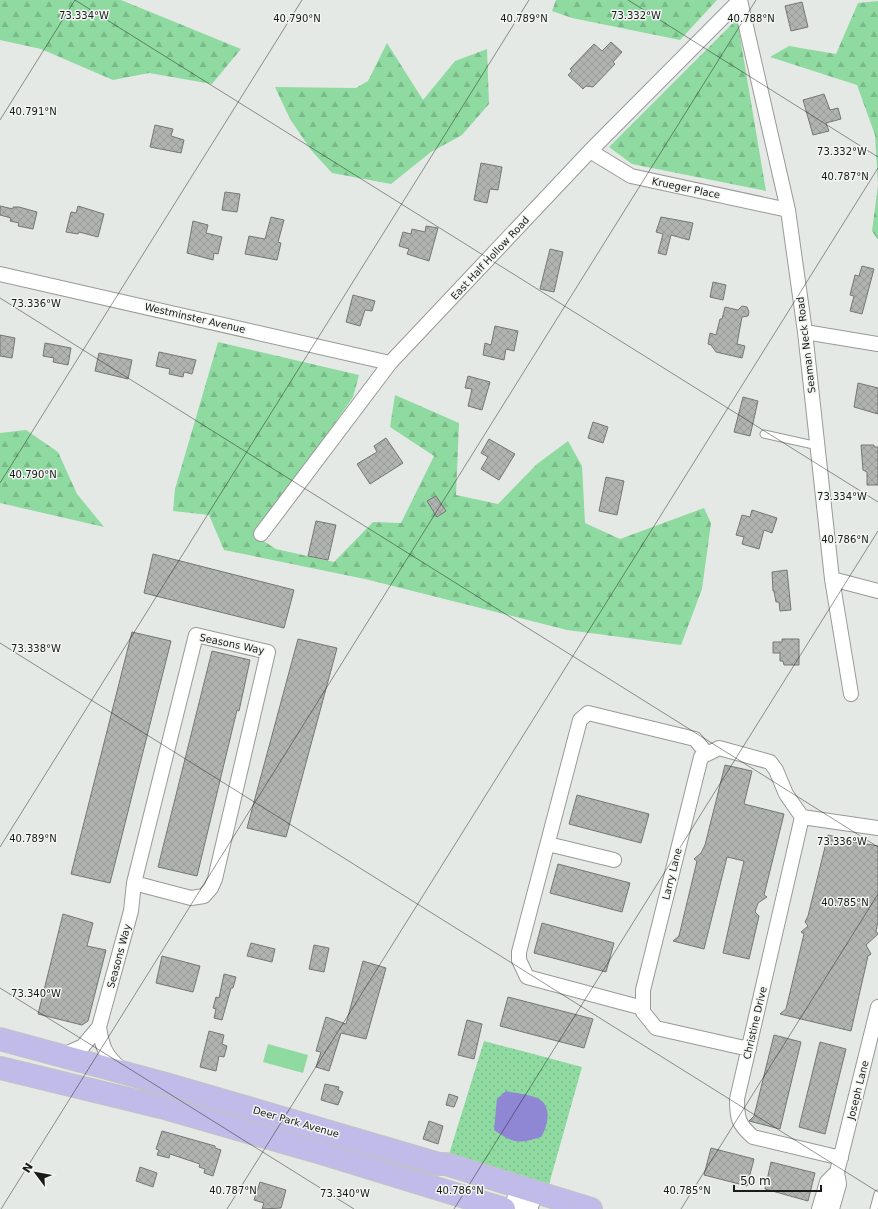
<svg xmlns="http://www.w3.org/2000/svg" width="878" height="1209" viewBox="0 0 878 1209" font-family="'DejaVu Sans',sans-serif">
<style>
.grass{fill:url(#grass-dots)}
.forest{fill:url(#forest-firs)}
.park{fill:#8edaa0}
.water{fill:#8f86d4}
.building{fill:url(#building-cross-hatch);stroke:#747774}
.lines{fill:none;stroke-linecap:round;stroke-linejoin:round}
.lane-casing{stroke:#979a97;stroke-width:9}
.street-casing{stroke:#979a97;stroke-width:16}
.secondary-casing{stroke:#979a97;stroke-width:21}
.primary-casing{stroke:#c3c3c3;stroke-width:24}
.lane{stroke:#fff;stroke-width:7}
.street{stroke:#fff;stroke-width:14}
.secondary{stroke:#fff;stroke-width:19}
.primary{stroke:#c0bbe8;stroke-width:22}
.ticks{fill:none;stroke:#191a19;stroke-width:1;stroke-opacity:0.45}
.labels{text-anchor:middle;dominant-baseline:central;stroke-width:3;stroke-linejoin:round;paint-order:stroke}
.street-label{font-size:10px;fill:#191a19;stroke:#f2f6f3}
.ticks-label{font-size:10px;text-anchor:middle;fill:#191a19;stroke:#f2f6f3;stroke-width:3;stroke-linejoin:round;paint-order:stroke}
</style>
<defs>
<pattern id="grass-dots" width="8" height="8" patternUnits="userSpaceOnUse"><rect width="8" height="8" fill="#8edaa0"/><path d="M2 2h.1M6 6h.1" fill="none" stroke="#7aba89" stroke-width="1.8" stroke-linecap="round"/></pattern>
<pattern id="forest-firs" width="22" height="20" patternUnits="userSpaceOnUse"><rect width="22" height="20" fill="#8edaa0"/><path d="M5 1l3.5 6h-7zM16 11l3.5 6h-7z" fill="#7aba89"/></pattern>
<pattern id="building-cross-hatch" width="8" height="8" patternUnits="userSpaceOnUse"><rect width="8" height="8" fill="#b0b4b1"/><path d="M0 0l8 8M0 8l8-8" fill="none" stroke="#979a98"/></pattern>
</defs>
<rect width="100%" height="100%" fill="#e5e9e6"/>
<!-- grass -->
<path class="grass" d="M484,1041L582,1067L546,1195L446,1164Z"/>
<!-- forest -->
<path class="forest" d="M0,0H121L241,49L212,84L149,73L113,80L41,49L0,40Z
M556,0H717L680,40L572,18L552,11Z
M878,1V240L872,231L878,185L875,135L857,85L770,57L789,46L836,54L858,3Z
M737,19L766,191L632,164L609,147Z
M387,43L423,100L455,61L487,49L489,104L462,135L431,152L391,184L332,173L311,150L290,119L275,87L356,88L368,81Z
M218,342L359,375L353,397L256,536L276,549L334,562L373,522L401,523L434,456L390,427L395,395L459,423L456,495L498,504L537,464L568,441L582,466L585,523L620,539L704,508L711,523L702,589L681,645L567,630L365,579L224,550L209,515L173,511L175,489Z
M26,430L58,452L77,494L104,527L0,503V433Z"/>
<!-- park -->
<path class="park" d="M268,1044L308,1055L303,1073L263,1062Z"/>
<!-- water -->
<path class="water" d="M506,1091C516,1093 528,1094 537,1098C553,1105 548,1126 541,1137C517,1144 515,1144 494,1130L497,1099Z"/>
<!-- building -->
<path class="building" d="M802,2L808,27L791,31L785,6Z
M611,42L622,52L613,62L615,64L593,87L586,86L583,89L568,75L572,71L570,69L594,44L602,51Z
M824,94L830,110L838,108L841,119L826,123L829,131L813,135L803,100Z
M155,125L173,129L171,136L184,140L181,153L150,147Z
M481,163L502,167L498,190L490,189L487,203L474,200Z
M225,192L240,194L237,212L222,210Z
M0,206L13,209V207H19L37,212L33,229L18,226L19,223L10,221L11,218L0,215Z
M78,206L104,214L98,237L79,232L78,234L66,232L71,212L76,213Z
M271,217L284,220L278,242L281,243L277,260L245,254L249,236L265,239Z
M661,217L693,223L689,240L671,235L666,255L658,253L663,234L656,232Z
M193,221L208,225L206,233L222,237L218,254L214,253L213,260L187,253Z
M426,226L438,228L429,261L407,254L409,249L399,246L403,232L411,234L412,229L425,232Z
M550,249L563,252L554,292L540,289Z
M862,266L874,269L862,314L850,311L854,296L850,295L855,275L859,276Z
M713,282L726,285L723,300L710,297Z
M353,295L375,301L372,311L365,310L360,326L346,322Z
M742,306L747,307L749,312L748,316L742,317L737,344L745,346L742,358L716,352L711,345L708,344L710,333L716,335L720,319H722L725,307L738,310Z
M495,326L518,331L514,351L506,349L504,360L483,355L485,343L491,345Z
M0,335L15,338L12,358L0,356Z
M45,343L71,348L68,365L53,362L54,358L43,356Z
M159,352L196,360L192,374L184,372L183,377L169,374L170,369L156,366Z
M99,353L132,360L128,379L95,371Z
M468,376L490,382L482,410L468,406L472,389L465,388Z
M858,383L878,388V414L854,407Z
M743,397L758,401L750,436L734,432Z
M593,422L608,427L603,443L588,438Z
M386,438L403,463L370,484L357,464L377,452L374,446Z
M489,439L515,454L499,480L481,469L488,457L481,453Z
M861,445H874V447H878V485H867V472L863,470Z
M606,477L624,481L617,515L599,511Z
M436,496L446,511L437,517L427,501Z
M752,510L777,518L772,533L764,530L759,549L742,544L744,537L736,535L742,515L750,517Z
M316,521L336,525L328,560L308,556Z
M153,554L294,590L284,628L144,593Z
M787,570L791,610L780,611L779,602H776L774,591H773L772,572Z
M132,632L171,641L110,883L71,874Z
M298,639L337,648L286,837L247,828Z
M782,639H799V665H784L783,661H780V653H773V642H782Z
M212,651L250,660L239,711L237,710L197,876L158,867Z
M725,765L752,771L744,804L784,814L764,895L767,897L758,903L755,912L759,916L749,959L723,953L744,861L727,857L704,949L673,941L679,936L697,861L694,859L701,853L705,845Z
M577,795L649,814L641,843L569,824Z
M828,835L867,845V844L878,846V922L876,931L878,934L866,945L871,954L868,956L851,1031L780,1014L786,1009L804,934L801,932L808,926L805,922L808,916Z
M558,864L630,883L622,912L550,893Z
M63,914L93,923L87,946L106,950L88,1021L82,1025L38,1014Z
M542,923L614,943L606,972L534,953Z
M251,943L275,949L272,962L247,956Z
M314,945L329,948L324,972L309,969Z
M162,956L200,966L193,992L156,983Z
M363,961L386,968L366,1039L341,1033L329,1071L316,1067L321,1052L316,1051L326,1017L346,1024Z
M224,974L236,977L233,988H231L222,1020L214,1018L216,1009L213,1008L216,997L219,998Z
M508,997L593,1019L584,1048L500,1026Z
M467,1020L482,1024L474,1059L458,1055Z
M209,1031L224,1035L222,1044L227,1046L224,1057L219,1056L216,1071L200,1067Z
M774,1035L801,1042L780,1129L749,1121L754,1116Z
M820,1042L846,1049L825,1134L799,1127Z
M325,1084L339,1087L338,1090L343,1092L338,1105L321,1100Z
M449,1094L458,1097L454,1107L446,1105Z
M429,1121L443,1126L438,1144L423,1139Z
M162,1131L215,1146V1148L221,1150L213,1176L204,1173L205,1169L199,1167L200,1164L170,1154L169,1158L157,1155L159,1150L156,1149Z
M711,1148L754,1159L747,1186L704,1175Z
M771,1162L815,1173L808,1201L765,1189Z
M140,1167L157,1173L153,1187L136,1181Z
M260,1182L286,1190L281,1208L262,1209L264,1203L254,1200Z"/>
<g class="lines">
<defs>
<path id="lane" d="M764,434L818,446
M874,1209L878,1194"/>
<path id="street" d="M740,0L788,210L805,332L832,579L851,694
M590,151L631,176L788,210
M0,274L390,363
M805,332L878,344
M261,534L390,363L590,151L740,0
M832,579L878,591
M802,817L737,1099C737,1118 738,1124 753,1137L841,1158
M802,817L878,828
M548,844L614,860
M643,1008L527,977L519,960V952L580,720L588,713L695,739L707,754
M749,1049L656,1028L643,1012V990L701,757L719,748L770,762L776,770L786,794L802,817
M61,1056L83,1046L99,1027
M122,1070C106,1056 102,1048 99,1027L131,911L134,883L196,635L268,652L215,879L211,888L204,896L191,898L134,883
M819,1209L827,1182L837,1172
M832,1209L839,1184L837,1172L878,1007"/>
<path id="secondary" d="M514,1209L520,1187
M528,1209L533,1191"/>
<path id="primary" d="M0,1039L173,1086L439,1164H446L591,1209
M0,1068L161,1107L318,1152L504,1209"/>
</defs>
<!-- lane casing -->
<use href="#lane" class="lane-casing"/>
<!-- street casing -->
<use href="#street" class="street-casing"/>
<!-- secondary casing -->
<use href="#secondary" class="secondary-casing"/>
<!-- primary casing -->
<use href="#primary" class="primary-casing"/>
<!-- lane -->
<use href="#lane" class="lane"/>
<!-- street -->
<use href="#street" class="street"/>
<!-- secondary -->
<use href="#secondary" class="secondary"/>
<!-- primary -->
<use href="#primary" class="primary"/>
</g>
<!-- ticks -->
<path class="ticks" d="M75,0L878,502M628,0L878,157M0,120L75,0M0,298L878,847M0,483L302,0M0,643L878,1192M0,847L529,0M0,988L354,1209M1,1209L756,0M227,1209L878,168M454,1209L878,531M681,1209L878,894"/>
<g class="labels">
<!-- street labels -->
<g class="street-label">
<text transform="translate(686 188) rotate(12)">Krueger Place</text>
<text transform="translate(490 258) rotate(-47)">East Half Hollow Road</text>
<text transform="translate(195 318) rotate(13)">Westminster Avenue</text>
<text transform="translate(806 345) rotate(-97)">Seaman Neck Road</text>
<text transform="translate(232 644) rotate(12)">Seasons Way</text>
<text transform="translate(672 874) rotate(-76)">Larry Lane</text>
<text transform="translate(119 956) rotate(-75)">Seasons Way</text>
<text transform="translate(755 1023) rotate(-77)">Christine Drive</text>
<text transform="translate(858 1090) rotate(-76)">Joseph Lane</text>
<text transform="translate(296 1122) rotate(16)">Deer Park Avenue</text>
</g>
</g>
<g class="ticks-label">
<text x="84" y="19">73.334°W</text>
<text x="636" y="19">73.332°W</text>
<text x="297" y="22">40.790°N</text>
<text x="524" y="22">40.789°N</text>
<text x="751" y="22">40.788°N</text>
<text x="33" y="115">40.791°N</text>
<text x="842" y="155">73.332°W</text>
<text x="845" y="180">40.787°N</text>
<text x="36" y="307">73.336°W</text>
<text x="33" y="478">40.790°N</text>
<text x="842" y="500">73.334°W</text>
<text x="845" y="543">40.786°N</text>
<text x="36" y="652">73.338°W</text>
<text x="33" y="842">40.789°N</text>
<text x="842" y="845">73.336°W</text>
<text x="845" y="906">40.785°N</text>
<text x="36" y="997">73.340°W</text>
<text x="233" y="1194">40.787°N</text>
<text x="460" y="1194">40.786°N</text>
<text x="687" y="1194">40.785°N</text>
<text x="345" y="1197">73.340°W</text>
</g>
<!-- north arrow -->
<g transform="translate(36 1173) rotate(302)" stroke="#f2f6f3" stroke-width="3" paint-order="stroke">
<path d="M0-3L7 15L0 10L-7 15Z" fill="#191a19"/>
<text y="-6" font-size="11" font-weight="bold" text-anchor="middle" fill="#191a19">N</text>
</g>
<!-- scale -->
<path d="M734 1185v6h87v-6" fill="none" stroke="#191a19" stroke-width="2"/>
<text x="740" y="1185" font-size="12" fill="#191a19" stroke="#f2f6f3" stroke-width="3" paint-order="stroke">50 m</text>
</svg>
